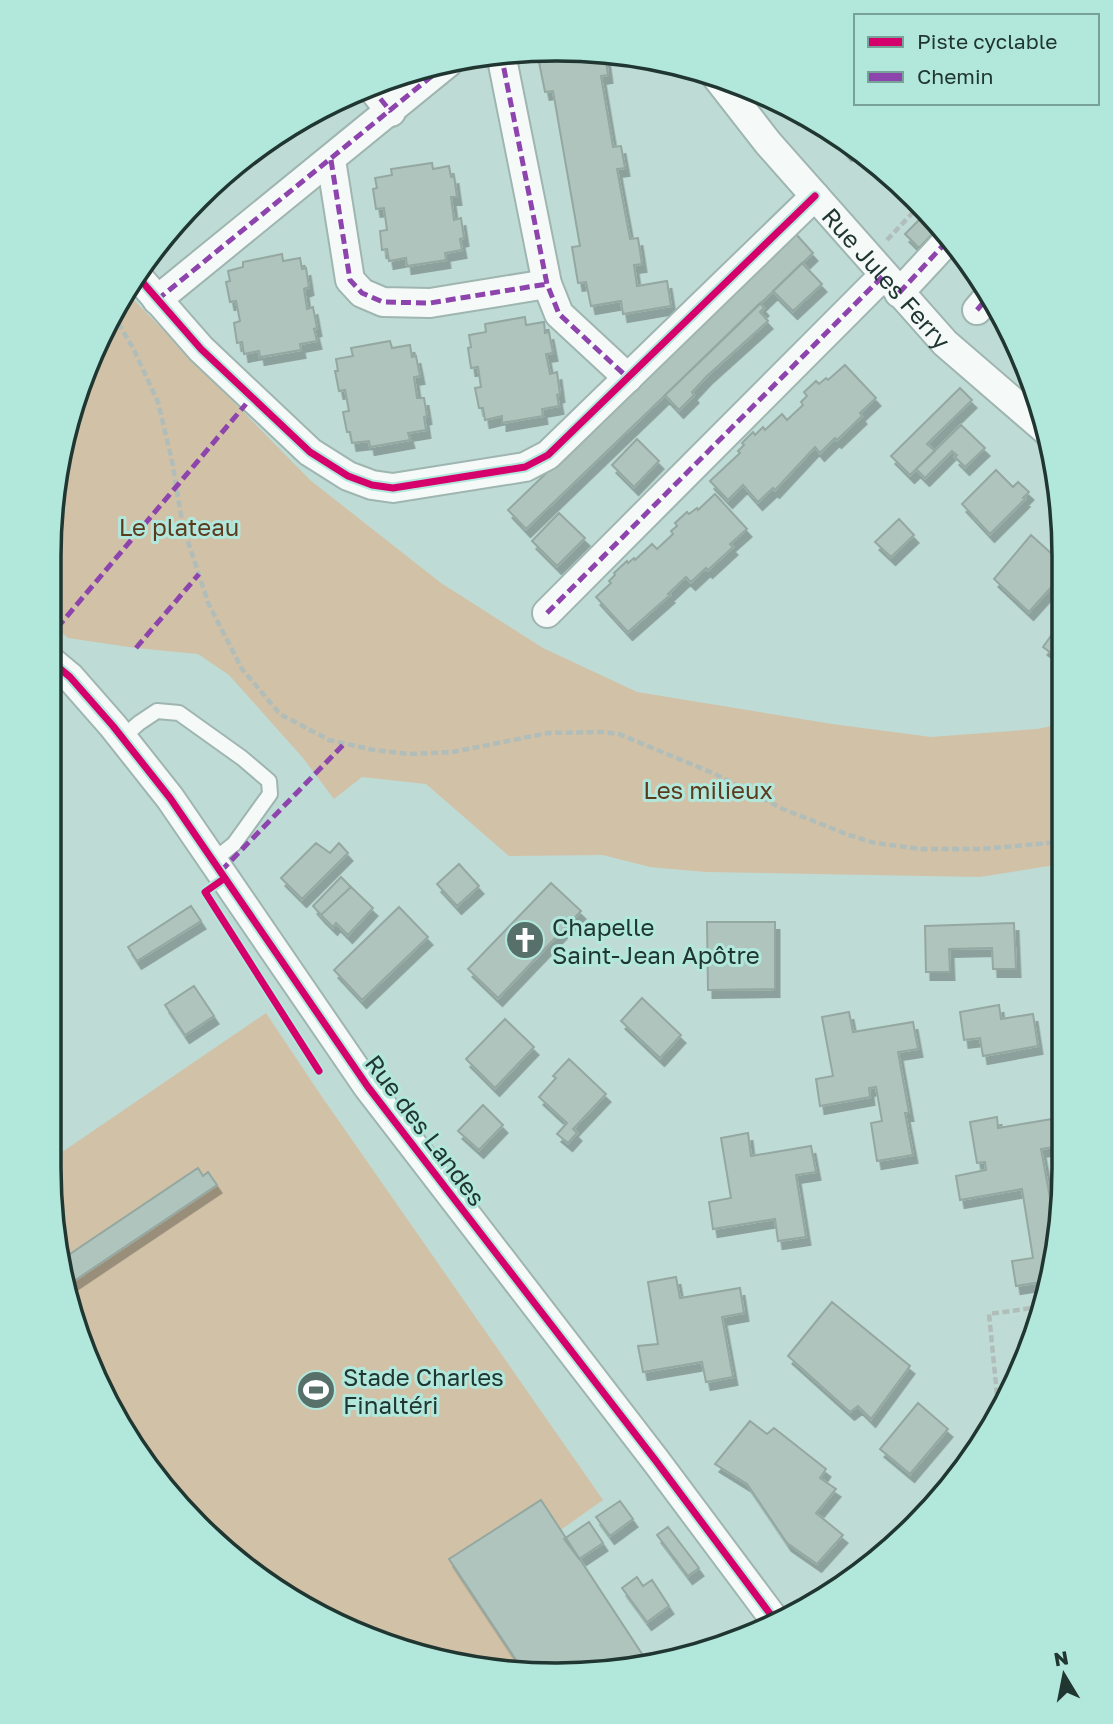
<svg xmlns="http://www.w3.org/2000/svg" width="1113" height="1724" viewBox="0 0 1113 1724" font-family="'Golos Text',sans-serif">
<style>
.green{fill:#d1c1a7}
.building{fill:#afc4bc;stroke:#94a8a1;stroke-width:2;filter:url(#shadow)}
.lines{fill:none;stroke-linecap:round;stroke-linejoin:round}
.service-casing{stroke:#9fb5b0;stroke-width:18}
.minor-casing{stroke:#9fb5b0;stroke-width:32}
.path{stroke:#b1bdb9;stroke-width:4.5;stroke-dasharray:7 3.5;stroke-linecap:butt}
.service{stroke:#f5faf9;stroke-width:14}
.minor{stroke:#f5faf9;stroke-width:28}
.quiet{stroke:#8e44ad;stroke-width:5;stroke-dasharray:10 5;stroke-linecap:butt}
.cycleway-casing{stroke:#b2e8dc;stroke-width:11}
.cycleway{stroke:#d6006c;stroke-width:7}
.labels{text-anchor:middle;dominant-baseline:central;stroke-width:6;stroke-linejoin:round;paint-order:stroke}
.street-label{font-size:24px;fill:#203631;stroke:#b2e8dc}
.park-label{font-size:24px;fill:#5c3a1d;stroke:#b2e8dc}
.poi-label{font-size:24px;fill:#203631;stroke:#b2e8dc;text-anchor:start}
.rim{fill:none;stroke:#203631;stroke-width:3.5}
</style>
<defs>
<filter id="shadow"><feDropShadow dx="4.5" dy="8" stdDeviation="0" flood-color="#0004"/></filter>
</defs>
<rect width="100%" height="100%" fill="#bfdbd5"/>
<!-- green -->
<path class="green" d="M127,293L310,480L441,583L543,648L637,692L832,724L931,737L1037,729L1062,724L1061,864L980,877L706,872L650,867L603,855L509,856L426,784L362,777L334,799L303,758L229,675L198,654L136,648L68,638L53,625V490L101,332Z
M266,1013L320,1094L603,1500L552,1536L640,1664L556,1675L393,1648L247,1570L135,1450L76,1330L49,1161Z"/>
<!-- building -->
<path class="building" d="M546,51L605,53L608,75L601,76L613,147L621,146L625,168L617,169L630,239L638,238L642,264L634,265L637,286L667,281L671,306L623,314L621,301L591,306L586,282L578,283L572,247L580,246L553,91L545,92L538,57L547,55Z
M782,104L803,113L799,112L794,117Z
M824,127L863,155L859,159L849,151L847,153Z
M432,163L433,169L449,166L451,177L454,176L457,197H451L454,220L461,218L464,238L460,239L462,250L445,253L446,260L407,266L406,258L389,261L387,249L382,250L380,231L387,230L384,208L376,209L373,189L377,188L375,178L392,175L391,169Z
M921,218L935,231L919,248L905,234Z
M795,233L813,253L526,529L508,510Z
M282,254L283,261L300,258L302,269L306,268L309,287L304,289L307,309L313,307L317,328L314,329L317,341L300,344L301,350L260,357L259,351L244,354L242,342L237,343L234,323L240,321L236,301L230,302L226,282L230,281L228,271L243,267V262Z
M802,263L822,284L793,311L773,291Z
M760,303L764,308L760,312L768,321L707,376L692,392L694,395L679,410L665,395Z
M525,317L526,325L544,322L545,333L549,332L553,353L546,354L550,374L557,372L560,394L557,395L559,406L542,409L543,416L502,423V416L485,420L483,408H479L475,388L481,387L478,367L471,368L468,348L471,347L469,335L486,332L485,324Z
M390,341L392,348L410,345L412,357L416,356L420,376L414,377L417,398H424L427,416L424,417L426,430L408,433L410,440L370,447L369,441L352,443L350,432H347L343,412L349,411L345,390L339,391L335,371H338L336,359L353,356L351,348Z
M845,365L876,398L860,413L862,416L837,440L835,438L820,453L815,447L775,490L773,488L758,502L743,485L728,500L710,481L740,453L738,451L744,445L742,443L753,432L755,435L763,427L765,430L782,414L787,420L803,405L801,402L807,396L804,392L816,381L819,384L826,378L828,380Z
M960,388L972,400L927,444L935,451L910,475L891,456Z
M961,425L985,448L965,467L955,457L957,455L952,451L925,478L916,469Z
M637,439L659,461L634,487L612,465Z
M996,470L1013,487L1018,482L1029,492L1023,498L1025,499L990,534L962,504Z
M715,494L747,529L730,544L733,547L708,570L706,568L691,582L686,577L668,594L670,595L628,632L596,597L611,583L609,581L615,575L614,573L627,561L628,563L634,558L635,560L652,544L657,549L673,534L671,531L677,526L675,523L687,512L689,514L697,508L698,510Z
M559,513L585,538L557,566L532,541Z
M899,519L914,535L891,557L875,542Z
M1031,535L1063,564V574L1029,612L994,579Z
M1063,619L1062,661L1043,647Z
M316,843L330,853L339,843L348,853L302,899L281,878Z
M459,864L479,886L457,906L437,884Z
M341,877L351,887L321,915L313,906Z
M551,883L581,911L498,998L468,969Z
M351,887L373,908L348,935L336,923L333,927L321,915Z
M191,906L201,921L137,961L128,947Z
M399,907L428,937L362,1000L334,970Z
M707,922H775V989L708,990Z
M1014,923L1016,969H993L992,948L949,949L950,972H926L925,926Z
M194,986L214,1016L185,1035L165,1005Z
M642,998L681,1035L660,1058L621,1021Z
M999,1005L1001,1019L1033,1014L1038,1046L983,1056L980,1038L964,1040L960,1012Z
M849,1012L853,1032L913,1022L918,1049L898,1052L909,1113H905L913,1155L877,1161L871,1123L882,1121L876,1087L869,1088L870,1097L820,1106L816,1079L833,1076L822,1017Z
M505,1019L534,1047L495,1088L466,1059Z
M569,1059L606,1094L573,1129L577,1133L568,1143L557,1134L567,1123L539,1097L556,1078L553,1076Z
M483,1105L503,1125L479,1150L458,1131Z
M997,1117L998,1128L1058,1118L1060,1146L1041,1149L1053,1214L1060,1213V1233L1047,1281L1016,1286L1012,1261L1033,1258L1022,1189L960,1200L956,1176L986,1170L985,1162L977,1163L970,1122Z
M748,1133L751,1156L811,1146L816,1172L796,1175L806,1237L778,1241L775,1219L713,1229L709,1202L731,1198L721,1138Z
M198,1168L203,1176L208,1172L217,1185L68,1285L64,1258Z
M676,1277L680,1298L740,1288L744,1313L722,1317L733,1377L706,1382L702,1362L643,1372L638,1346L658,1344L648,1282Z
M832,1302L910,1366L871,1419L858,1406L850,1412L788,1356Z
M918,1403L948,1429L910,1474L880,1449Z
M750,1421L767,1434L774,1428L826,1469L820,1478L836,1489L816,1513L843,1535L817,1564L787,1543L747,1484L715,1464Z
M541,1500L648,1663L556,1675L522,1669L449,1559Z
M620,1501L633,1519L610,1536L596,1517Z
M589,1522L603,1543L579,1559L564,1539Z
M668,1527L699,1568L688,1576L657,1535Z
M637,1577L643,1586L652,1580L669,1606L647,1622L622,1588Z"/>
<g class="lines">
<defs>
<path id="service" d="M122,738L139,723L157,711L179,713L242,758L269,781L270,794L234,844L214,860"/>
<g id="minor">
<path d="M499,54L502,59L547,284L559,314L628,378"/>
<path id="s1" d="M715,75L768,143L945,343L1048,432"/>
<path d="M371,87L391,112"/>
<path d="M331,160L350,280L362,293L383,302L430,303L547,284"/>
<path d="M138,277L201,349L310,452L348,476L372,485L393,488L525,467L548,455L815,196"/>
<path d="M899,293L950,238"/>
<path d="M157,300L449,62"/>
<path d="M977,310L989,296"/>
<path d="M547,613L884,275"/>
<path d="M52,662L70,677L113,726L170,798L368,1087L656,1461L774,1619"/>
</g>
</defs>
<!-- service casing -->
<use href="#service" class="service-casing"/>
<!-- minor casing -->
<use href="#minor" class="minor-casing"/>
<!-- path -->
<path class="path" d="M887,240L920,205
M113,314L133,348L158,402L172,461L183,527L209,605L242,669L280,714L329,740L374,750L409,754L453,752L548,733L601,732L619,734L715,774L783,809L849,835L875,843L921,849H981L1061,842
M998,1405L989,1314L1040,1307"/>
<!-- service -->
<use href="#service" class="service"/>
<!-- minor -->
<use href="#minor" class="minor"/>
<!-- quiet -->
<path class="quiet" d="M499,54L502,59L547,284L559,314L628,378
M371,87L391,112
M331,160L350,280L362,293L383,302L430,303L547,284
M899,293L950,238
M157,300L449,62
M977,310L989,296
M547,613L884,275
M57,628L246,404
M136,648L199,574
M221,871L345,743"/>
<defs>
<path id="cycleway" d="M138,277L201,349L310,452L348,476L372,485L393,488L525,467L548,455L815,196
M52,662L70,677L113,726L170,798L368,1087L656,1461L774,1619
M225,878L205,892L319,1071"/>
</defs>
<!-- cycleway casing -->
<use href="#cycleway" class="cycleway-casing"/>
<!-- cycleway -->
<use href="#cycleway" class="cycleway"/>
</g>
<!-- icons -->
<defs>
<symbol id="church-disc" viewBox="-11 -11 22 22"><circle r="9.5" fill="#58706a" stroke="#b2e8dc"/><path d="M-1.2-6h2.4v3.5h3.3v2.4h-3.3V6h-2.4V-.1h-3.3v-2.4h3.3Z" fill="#fff"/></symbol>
<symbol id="stadium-disc" viewBox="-11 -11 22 22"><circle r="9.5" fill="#58706a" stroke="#b2e8dc"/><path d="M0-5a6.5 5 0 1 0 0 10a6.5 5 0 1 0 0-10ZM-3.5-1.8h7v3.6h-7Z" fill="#fff"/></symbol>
</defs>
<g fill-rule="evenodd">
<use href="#church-disc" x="503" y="918" width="44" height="44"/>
<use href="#stadium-disc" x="294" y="1368" width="44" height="44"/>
</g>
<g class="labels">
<!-- street labels -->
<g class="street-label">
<text stroke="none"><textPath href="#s1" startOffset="266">Rue Jules Ferry</textPath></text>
<text transform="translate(426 1130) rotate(53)">Rue des Landes</text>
</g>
<!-- park labels -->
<g class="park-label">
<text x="179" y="526">Le plateau</text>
<text x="708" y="789">Les milieux</text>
</g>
<!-- poi labels -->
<g class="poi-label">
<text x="552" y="926">Chapelle<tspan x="552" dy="28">Saint-Jean Apôtre</tspan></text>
<text x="343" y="1376">Stade Charles<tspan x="343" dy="28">Finaltéri</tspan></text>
</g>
</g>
<!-- crop -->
<path d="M0 0H1113V1724H0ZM556 61H557A495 495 0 0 1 1052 556V1168A495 495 0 0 1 557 1663H556A495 495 0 0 1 61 1168V556A495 495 0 0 1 556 61Z" fill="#b2e8dc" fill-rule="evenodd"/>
<path class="rim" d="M556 61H557A495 495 0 0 1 1052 556V1168A495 495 0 0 1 557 1663H556A495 495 0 0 1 61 1168V556A495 495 0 0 1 556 61Z"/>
<!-- legend -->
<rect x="854" y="14" width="245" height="91" fill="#b2e8dc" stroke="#78a198" stroke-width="2"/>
<rect x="868" y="37" width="35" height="10" fill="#d6006c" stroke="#78a198" stroke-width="2"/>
<text x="917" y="49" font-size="21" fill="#203631">Piste cyclable</text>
<rect x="868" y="72" width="35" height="10" fill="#8e44ad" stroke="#78a198" stroke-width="2"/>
<text x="917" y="84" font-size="21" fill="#203631">Chemin</text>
<!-- north arrow -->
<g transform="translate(1064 1675) rotate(350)" stroke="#b2e8dc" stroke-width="5" paint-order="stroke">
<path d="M0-5L12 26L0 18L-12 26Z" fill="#203631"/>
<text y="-10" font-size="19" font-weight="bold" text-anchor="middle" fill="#203631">N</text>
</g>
</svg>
